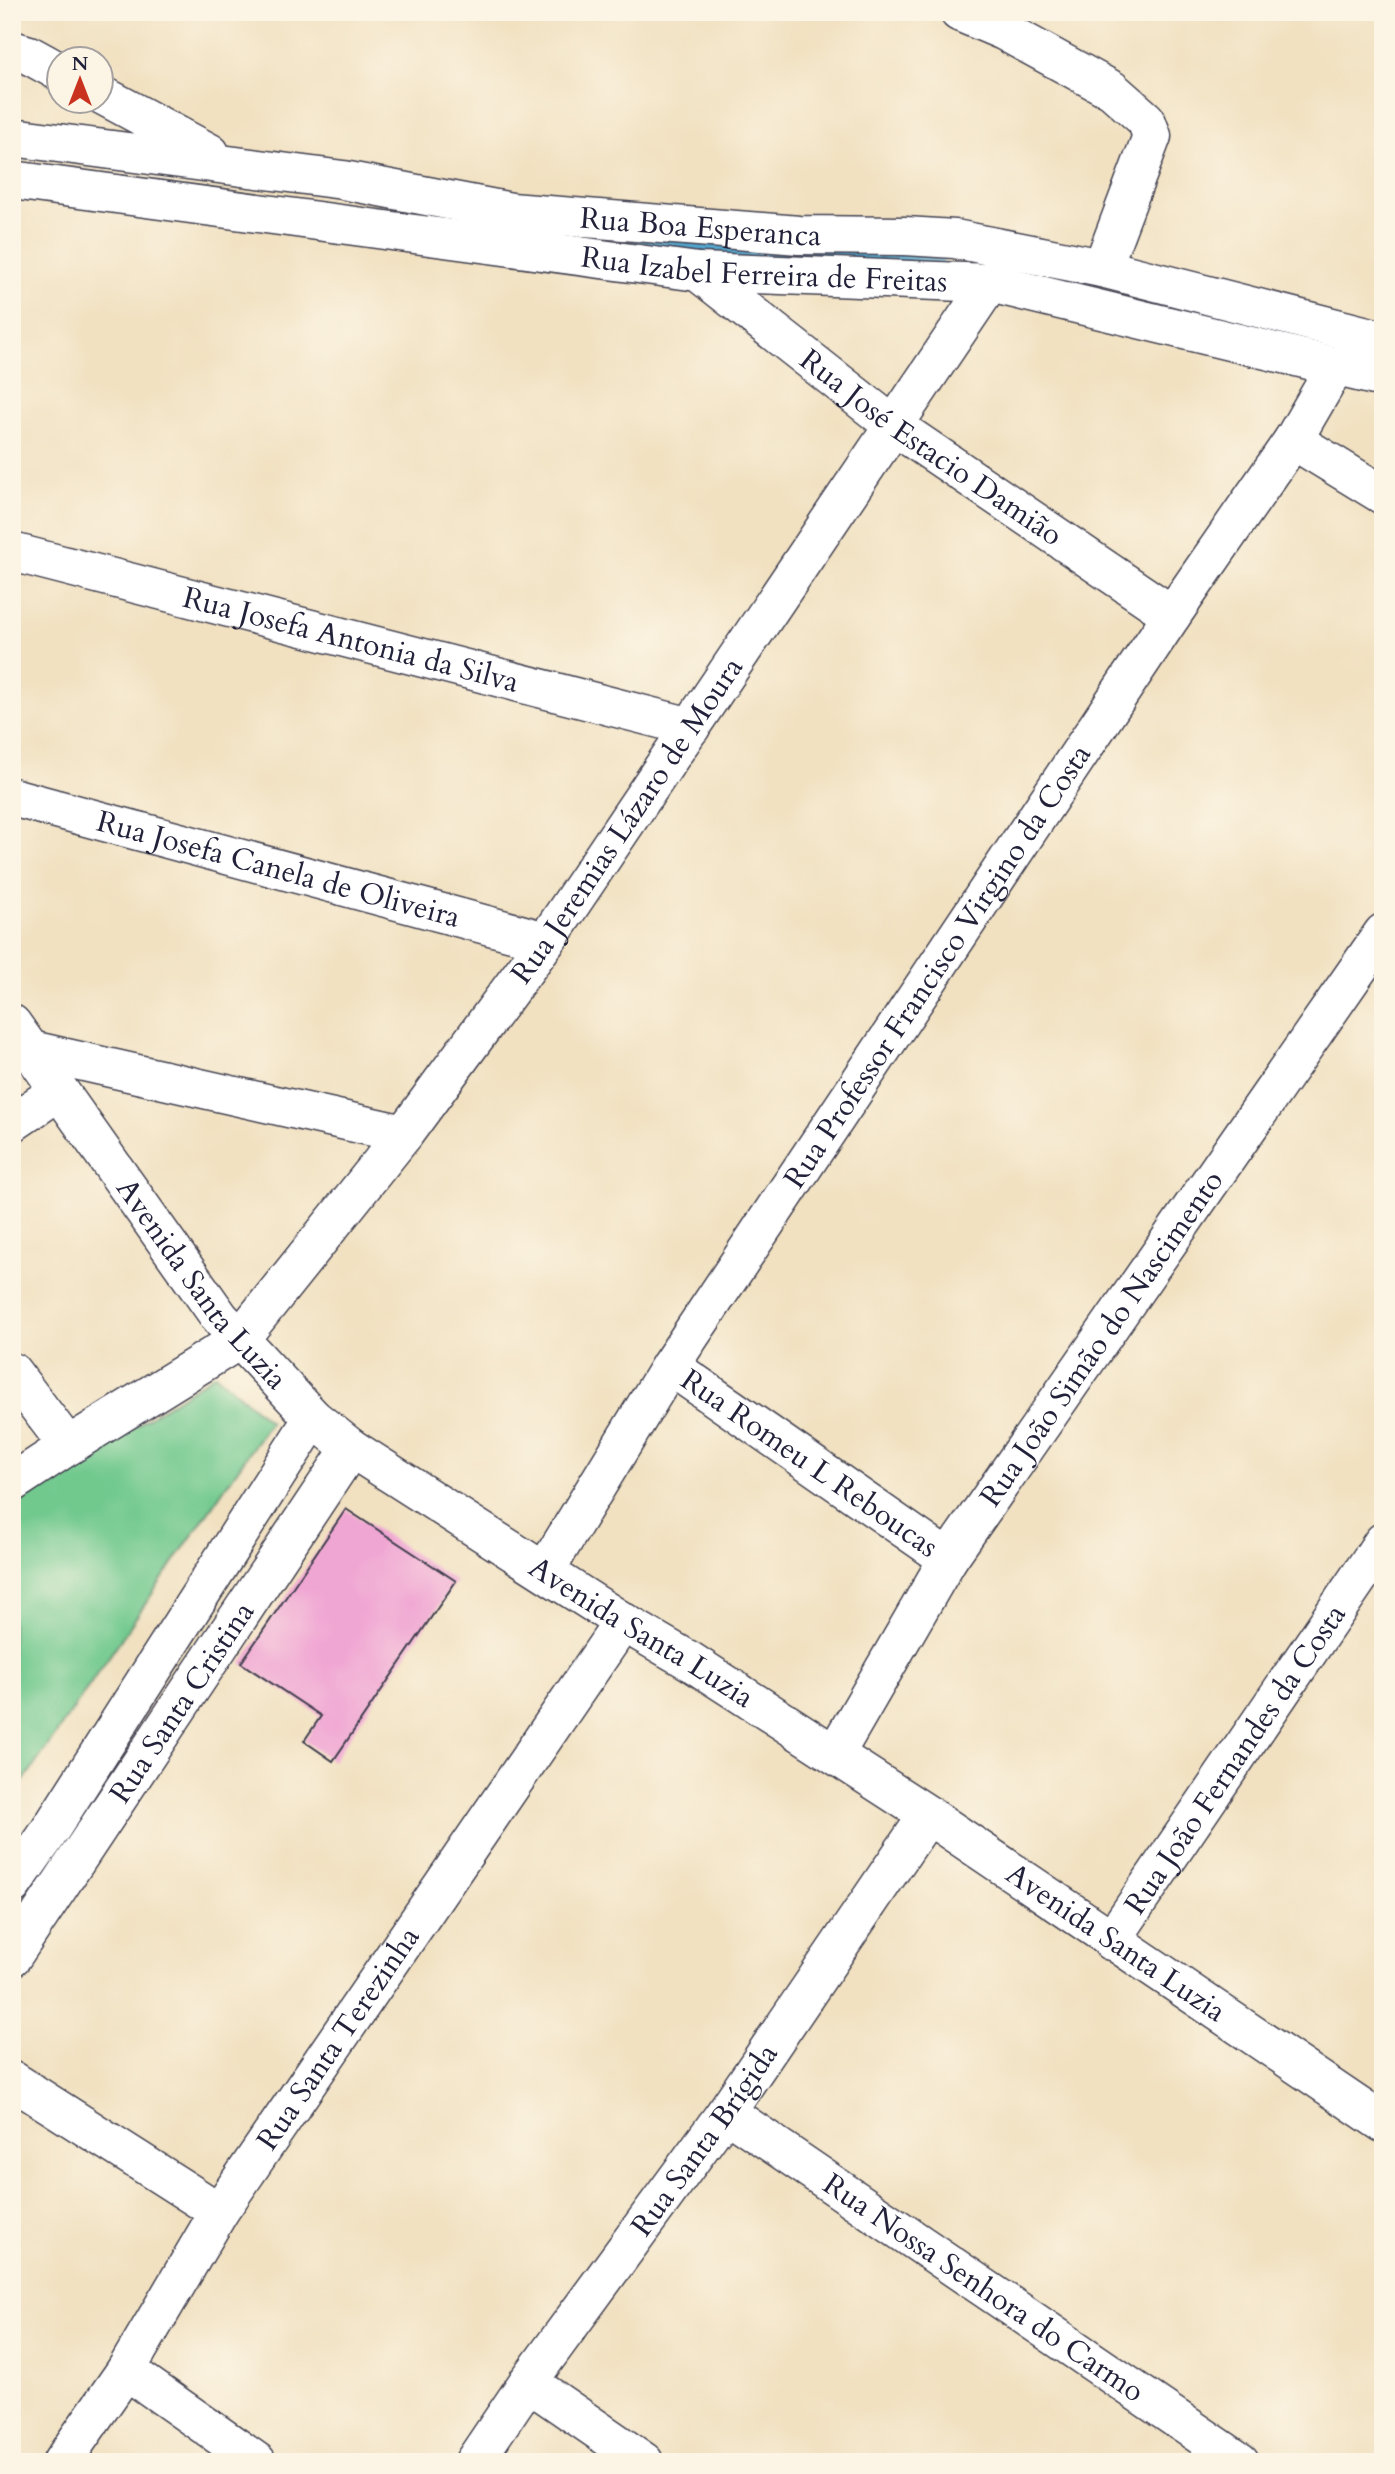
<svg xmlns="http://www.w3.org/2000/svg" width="1395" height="2474" viewBox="0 0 1395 2474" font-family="Cardo,serif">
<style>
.green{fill:#71c98e;stroke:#4a7664;stroke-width:2}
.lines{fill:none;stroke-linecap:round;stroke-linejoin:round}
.canal{stroke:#52a5cd;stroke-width:42}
.building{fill:#f0a6d3}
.minor-casing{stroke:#413f4f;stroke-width:41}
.minor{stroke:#fff;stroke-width:38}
.labels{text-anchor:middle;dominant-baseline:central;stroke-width:5;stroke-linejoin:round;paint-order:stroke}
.street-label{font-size:30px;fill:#22223b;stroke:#fcf5e5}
</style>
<rect width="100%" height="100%" fill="#fcf5e5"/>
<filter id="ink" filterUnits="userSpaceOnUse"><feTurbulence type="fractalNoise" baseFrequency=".0143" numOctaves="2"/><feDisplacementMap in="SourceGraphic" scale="14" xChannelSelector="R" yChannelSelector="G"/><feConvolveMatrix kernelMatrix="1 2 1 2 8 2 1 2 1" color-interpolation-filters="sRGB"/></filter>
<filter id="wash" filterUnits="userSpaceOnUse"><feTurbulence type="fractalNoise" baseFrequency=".00686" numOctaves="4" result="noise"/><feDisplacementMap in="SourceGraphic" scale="28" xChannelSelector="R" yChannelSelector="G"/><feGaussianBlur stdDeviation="1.57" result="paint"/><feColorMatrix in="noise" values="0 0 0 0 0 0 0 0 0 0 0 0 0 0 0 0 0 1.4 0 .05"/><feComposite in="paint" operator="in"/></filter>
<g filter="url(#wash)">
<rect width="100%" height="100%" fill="#f1e1c1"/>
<!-- green -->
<path class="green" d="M215,1374L270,1422L12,1798V1508Z"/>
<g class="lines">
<!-- canal -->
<path class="canal" d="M603,243L923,262"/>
</g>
<g id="blocks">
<!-- building -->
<path class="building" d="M346,1509L456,1581L333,1761L304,1741L321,1716L241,1663Z"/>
</g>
</g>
<g filter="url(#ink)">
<use href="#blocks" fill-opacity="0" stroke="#413f4f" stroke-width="2"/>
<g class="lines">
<defs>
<g id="minor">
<path d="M959,12L1004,31L1112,90L1146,120L1152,136L1102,268"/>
<path d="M12,50L29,55L60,72"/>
<path d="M102,95L210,153"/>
<path id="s1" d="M12,137L343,180L511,212L799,235L905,236L955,239L1102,268L1383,340"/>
<path id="s2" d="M12,180L698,272L990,283L1383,378"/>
<path id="s3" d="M698,272L894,426L1172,615"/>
<path d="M1293,440L1383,495"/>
<path id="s4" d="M12,552L691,727"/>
<path id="s5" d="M12,797L546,941"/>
<path id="s6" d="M12,1024L220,1318L313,1418L351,1448L623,1622L690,1661L928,1815L1383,2123"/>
<path d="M31,1050L404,1134"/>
<path d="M12,1123L59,1091"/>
<path id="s7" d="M670,1366L948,1559"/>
<path d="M12,1372L68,1446"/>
<path id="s8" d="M12,1483L68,1446L239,1340L404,1134L546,941L990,283"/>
<path id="s9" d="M545,1571L670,1366L1172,615L1293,440L1336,366"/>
<path id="s10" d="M835,1754L948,1559L1383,933"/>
<path d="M12,1885L45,1838L313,1418"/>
<path id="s11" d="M1111,1941L1383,1542"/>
<path id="s12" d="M12,1957L351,1448"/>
<path d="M12,2080L219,2212"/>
<path id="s13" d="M726,2112L1240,2462"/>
<path d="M126,2370L257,2462"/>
<path d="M528,2382L644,2462"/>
<path id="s14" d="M62,2462L126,2370L219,2212L623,1622"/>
<path id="s15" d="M474,2462L528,2382L726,2112L928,1815"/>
</g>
</defs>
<!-- minor casing -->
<use href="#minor" class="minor-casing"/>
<!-- minor -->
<use href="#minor" class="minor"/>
</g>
</g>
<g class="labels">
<!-- street labels -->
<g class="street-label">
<text stroke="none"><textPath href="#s1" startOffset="695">Rua Boa Esperanca</textPath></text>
<text stroke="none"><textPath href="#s2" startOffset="758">Rua Izabel Ferreira de Freitas</textPath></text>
<text stroke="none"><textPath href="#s3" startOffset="292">Rua José Estacio Damião</textPath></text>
<text stroke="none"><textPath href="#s4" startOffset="350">Rua Josefa Antonia da Silva</textPath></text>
<text stroke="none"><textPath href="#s8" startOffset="917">Rua Jeremias Lázaro de Moura</textPath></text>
<text stroke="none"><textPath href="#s5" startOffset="276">Rua Josefa Canela de Oliveira</textPath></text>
<text stroke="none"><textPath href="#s9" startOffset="721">Rua Professor Francisco Virgino da Costa</textPath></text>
<text stroke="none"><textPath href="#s6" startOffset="322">Avenida Santa Luzia</textPath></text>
<text stroke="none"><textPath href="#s10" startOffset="494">Rua João Simão do Nascimento</textPath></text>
<text stroke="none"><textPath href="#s7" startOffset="170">Rua Romeu L Reboucas</textPath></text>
<text stroke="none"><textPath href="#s6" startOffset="889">Avenida Santa Luzia</textPath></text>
<text stroke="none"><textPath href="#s12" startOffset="306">Rua Santa Cristina</textPath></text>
<text stroke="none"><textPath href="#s11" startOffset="220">Rua João Fernandes da Costa</textPath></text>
<text stroke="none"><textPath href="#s6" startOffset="1456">Avenida Santa Luzia</textPath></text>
<text stroke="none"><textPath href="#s14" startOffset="506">Rua Santa Terezinha</textPath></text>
<text stroke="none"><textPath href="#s15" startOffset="396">Rua Santa Brígida</textPath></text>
<text stroke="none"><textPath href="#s13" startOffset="312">Rua Nossa Senhora do Carmo</textPath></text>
</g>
</g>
<!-- margin -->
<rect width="1395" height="2474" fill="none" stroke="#fcf5e5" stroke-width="42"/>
<!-- north arrow -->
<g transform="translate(80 80)"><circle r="33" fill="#fcf5e5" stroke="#a5a1a1" stroke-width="2"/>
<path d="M0-5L12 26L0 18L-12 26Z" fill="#c8321e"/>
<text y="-10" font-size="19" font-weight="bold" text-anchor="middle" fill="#22223b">N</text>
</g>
</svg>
